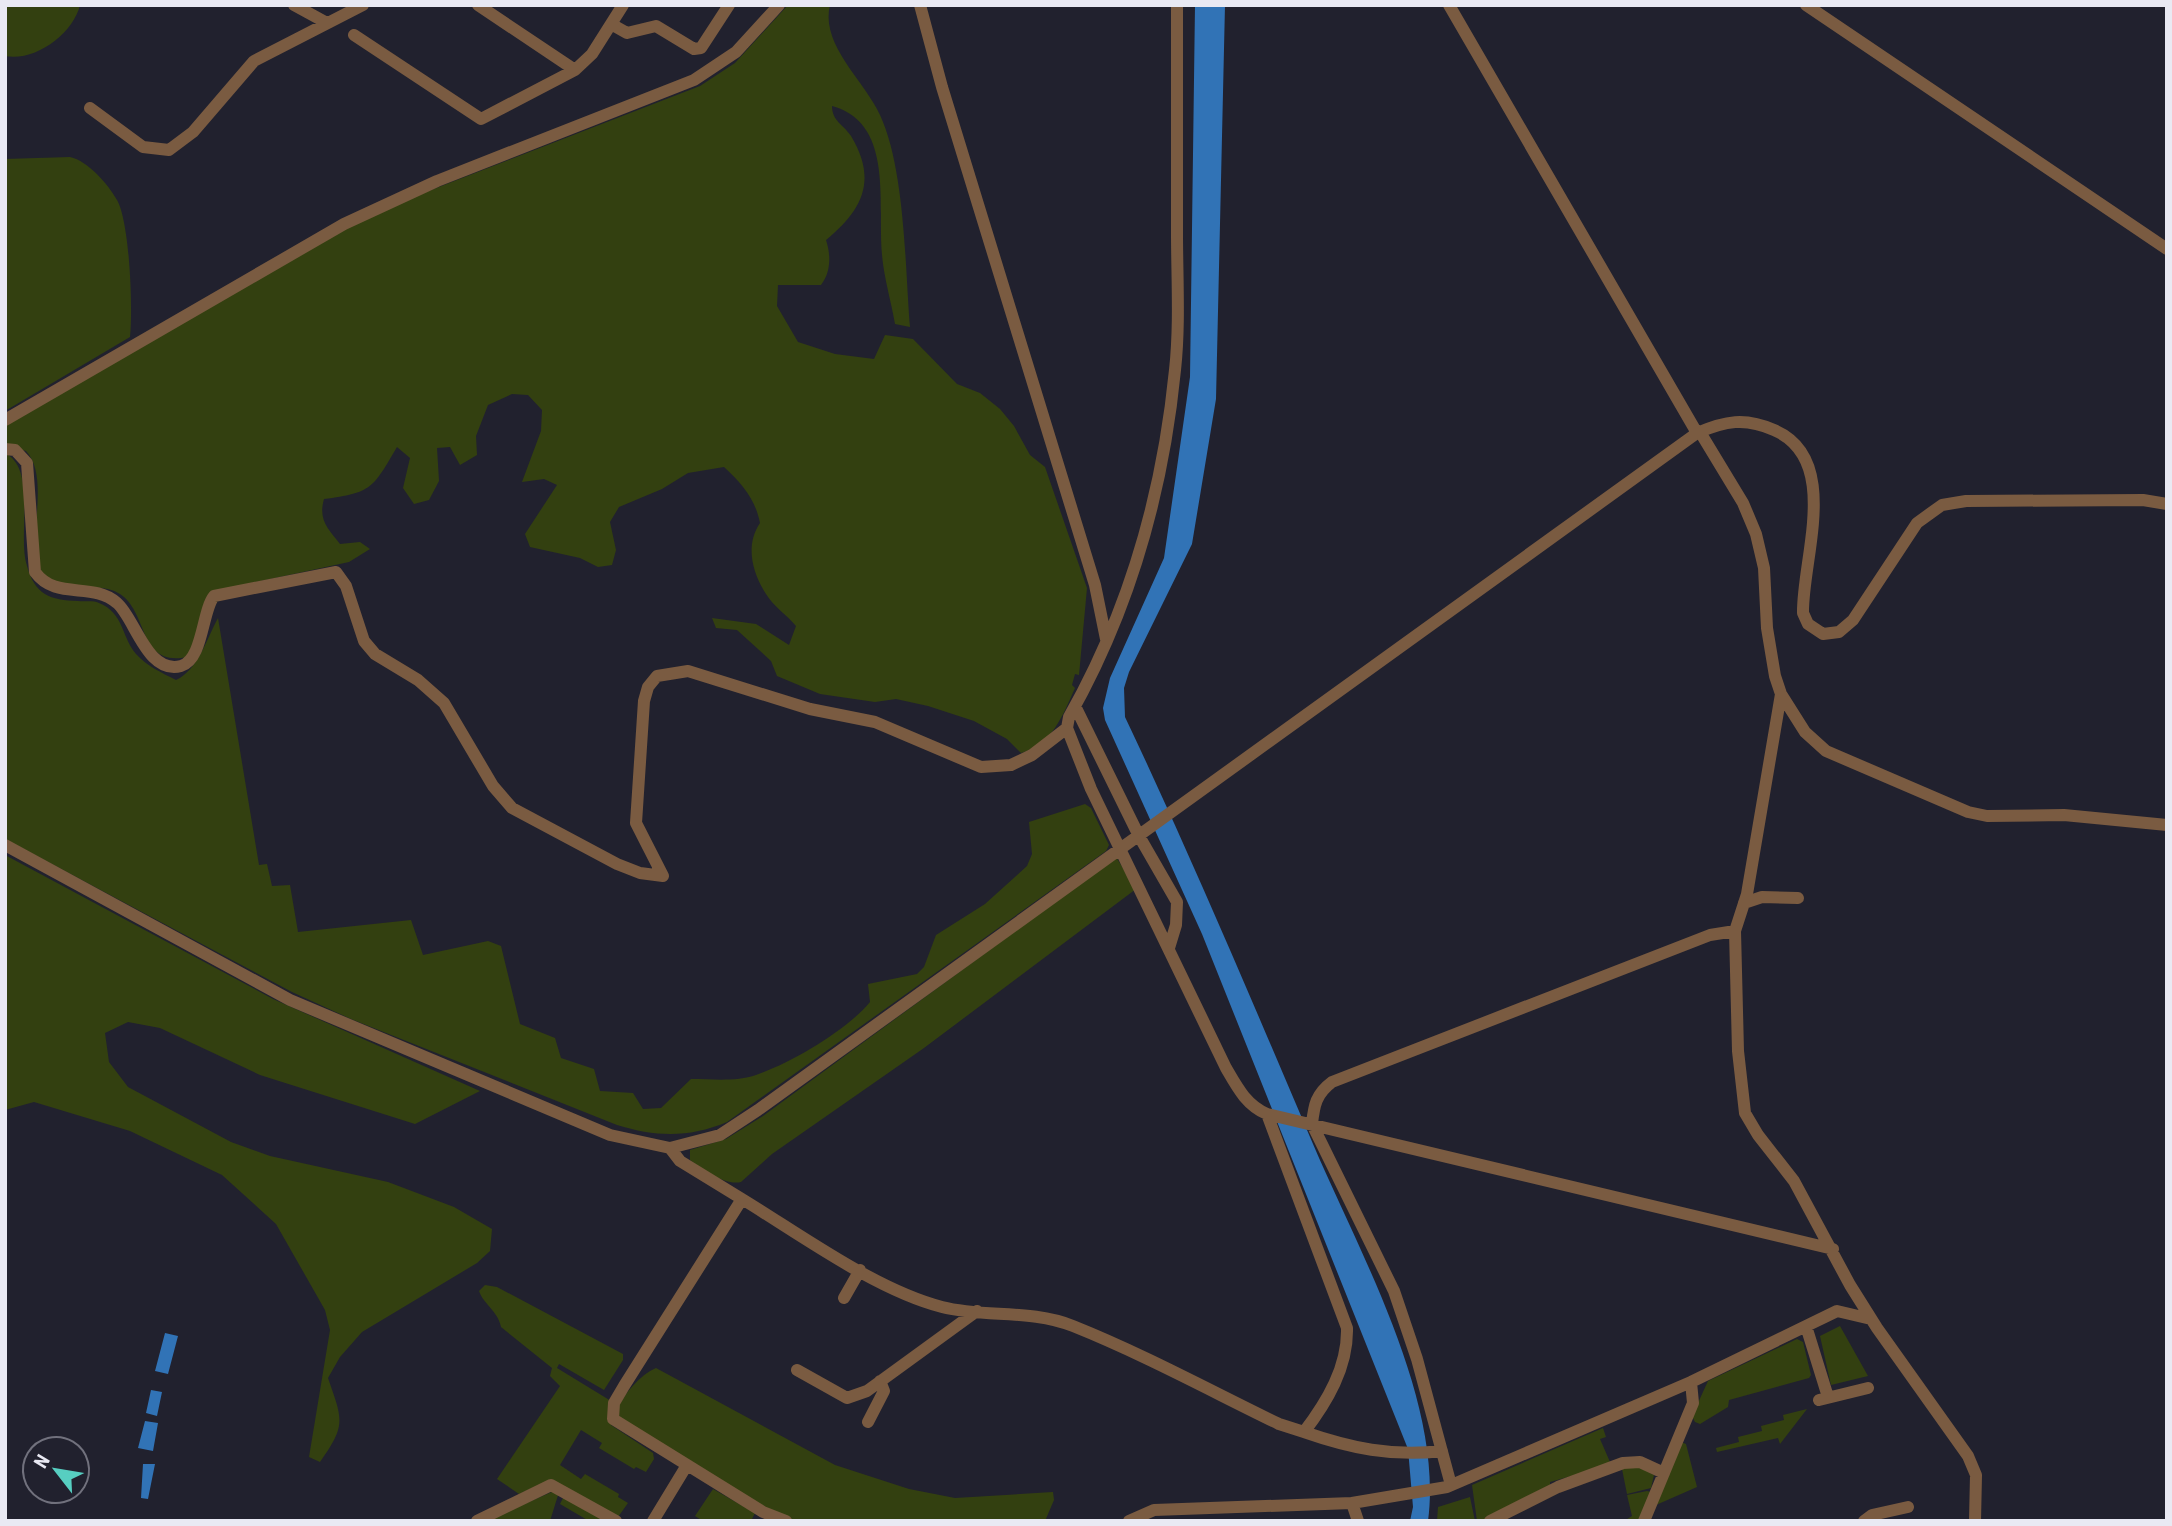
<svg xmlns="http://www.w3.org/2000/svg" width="2172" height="1526" viewBox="0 0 2172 1526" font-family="'Roboto Condensed',sans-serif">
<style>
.green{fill:#334010}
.water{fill:#3173b6}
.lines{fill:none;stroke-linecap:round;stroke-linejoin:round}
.minor{stroke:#7a5b41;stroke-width:12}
</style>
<rect width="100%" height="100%" fill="#21212e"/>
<!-- green -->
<path class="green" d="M5,5H80C73,34 35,62 5,56Z
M788,5H830C820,45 865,81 880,115C905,169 905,266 910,327L895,324C891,301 884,278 882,255C877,205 895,123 832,106C832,121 843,124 851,136C878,181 862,210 826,240C831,255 831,272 821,285H778L777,306L798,342L835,354L874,359L885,335L913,339L957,384L980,393L1000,409L1014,426L1030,455L1045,467L1087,588L1079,675L1075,674L1072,685L1075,688C1063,715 1052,745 1021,753L1007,739L974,721L928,706L896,699L875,702L820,694L777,676L771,661L737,630L716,628L712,618L756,624L789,645L796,626C787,615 773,606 766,594C752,572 745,545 760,523C755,498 742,484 724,467L688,473L662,489L619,507L610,522L616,550L612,565L598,567L580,558L530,547L525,534L557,485L544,479L522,482L541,431L542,410L528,395L512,394L488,405L476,436L477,455L460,465L450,447L437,448L439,481L429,500L414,504L403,488L410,458L397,447C373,488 372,493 324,499C318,520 328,529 340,544L360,542L370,549L349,562L224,589L187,657C138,667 149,613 120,594C98,579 48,597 39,566C28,533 50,477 26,451L5,445V426L350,226L395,204L700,86L735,63Z
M70,157C88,161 108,184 117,200C130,223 133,310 130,337L5,411V159Z
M7,454C37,473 17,536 27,566C35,595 50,600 78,601C85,602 93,600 99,603C124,613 121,636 136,654C147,666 162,673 176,680C198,670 207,638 218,618L259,865L267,864L272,886L290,885L298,932L411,920L423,955L488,941L501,946L520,1024L555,1038L561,1058L594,1069L600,1091L633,1093L643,1109L661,1108L691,1079C711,1079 737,1082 756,1075C791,1063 847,1030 870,1002L868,984L917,974L924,967L936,935L985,904L1027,866L1032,854L1029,822L1085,804L1091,808L1109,845L1106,851L727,1122C689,1138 656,1137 617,1125L351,1019L292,992L5,839Z
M5,855L273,999L480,1091L415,1124L260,1075L160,1028L128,1022L105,1033L109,1062L128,1087L231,1142L270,1156L388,1182L454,1207L492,1229L490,1251L477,1263L362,1332L340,1357L328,1378C343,1421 346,1425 320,1462L309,1457L330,1330L325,1310L276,1224L222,1175L130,1131L34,1102L5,1110Z
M1116,857L1136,889L924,1048L772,1154L741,1182C726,1186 701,1169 690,1160V1150L726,1139L763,1116Z
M485,1285L497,1287L623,1354V1360L604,1390L559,1364L557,1368L611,1401V1425L653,1453L654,1459L646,1472L636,1467L634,1469L599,1448L602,1443L581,1430L560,1465L581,1479L585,1474L619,1494L618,1497L628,1503L618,1517L550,1480L519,1494L497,1479L560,1386L550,1376L552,1368L501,1327C498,1311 484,1305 479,1291Z
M1840,1326L1868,1376L1831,1385L1820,1336Z
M1797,1339L1803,1342L1811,1375L1809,1378L1729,1400L1728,1407L1700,1424L1695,1422L1692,1416L1708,1381Z
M656,1368L835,1465L909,1489L955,1498L1053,1492L1054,1500L1045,1521H795L781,1516L621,1424L617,1409C625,1393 640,1375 656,1368Z
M1807,1409L1780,1444L1778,1438L1717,1452L1716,1448L1739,1442L1738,1437L1762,1431L1761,1426L1784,1420L1783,1415Z
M1603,1428L1606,1437L1600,1439L1610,1462L1607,1466L1550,1482V1486L1485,1521H1477L1472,1485Z
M1681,1442L1686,1444L1697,1487L1656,1505Z
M1635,1465L1654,1475L1651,1488L1627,1494L1622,1469Z
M713,1489L755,1513L751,1521H703L695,1516Z
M554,1491L559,1492L550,1521H486Z
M1647,1491L1651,1492L1639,1521H1624L1632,1516L1627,1495Z
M564,1496L609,1521H589L560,1504Z
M1470,1497L1475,1521H1437L1438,1507Z"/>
<!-- water -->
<path class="water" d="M1195,5H1225L1216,399L1192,544L1129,672L1124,688L1125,717C1192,858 1252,1001 1313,1144C1359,1252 1444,1401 1428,1521H1410L1413,1507L1408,1449L1202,934L1105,720L1103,708L1110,678L1164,558L1190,377Z
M165,1333L178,1336L168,1374L155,1371Z
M151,1390L162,1392L157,1416L146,1413Z
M145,1421L158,1423L153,1451L138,1448Z
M143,1464H155L148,1499L141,1498Z"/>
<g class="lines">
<!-- minor -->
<path class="minor" d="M294,5L327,23
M478,5L575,70L592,54L623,5
M920,5L942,87L1095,585L1106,639
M1177,5C1177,81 1177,157 1177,233C1177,278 1180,325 1175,370C1163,491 1129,611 1069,717L1067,728L1091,789L1226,1068C1237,1087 1246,1105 1267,1114L1833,1249
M1449,5L1697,433
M1806,5L2167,249
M611,24L627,33L656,26L694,49L701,48L729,5
M354,35L481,119L575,70
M90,108L143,147L169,150L193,132L254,61L363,5
M5,420L344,224L437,181L694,80L736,52L779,5
M1700,432L1743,503L1756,534L1764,568L1767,628L1775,676L1781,694L1805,732L1826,751L1968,812L1987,816L2064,815L2167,825
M5,449L15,450L27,463L35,572C56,601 92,581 117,603C135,618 147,675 181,666C203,660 202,611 214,596L336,572L346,586L364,641L375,654L418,680L444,703L493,786L512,808L617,864L640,873L663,876L636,823L644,701L648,687L657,676L688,671L810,709L875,722L981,767L1011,765L1032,755L1067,728
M1075,706L1139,836L1177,902L1176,925L1169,948
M5,845L290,1000L610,1135L670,1148L720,1135L758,1110L1697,433C1725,421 1745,417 1774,430C1842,459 1802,559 1803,613L1808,624L1823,634L1839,632L1853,620L1917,523L1942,505L1966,501L2143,500L2167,504
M1744,903L1762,897L1798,898
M1735,931L1747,894L1781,694
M670,1148L680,1161L742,1199L624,1386L614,1403L613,1419L763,1512L786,1521
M742,1199C801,1235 876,1290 942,1307C985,1318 1030,1309 1073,1326C1143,1354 1211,1391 1279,1424L1304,1432C1327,1402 1348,1367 1347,1328L1267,1114
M844,1298L860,1270
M1806,1326L1828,1397
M797,1370L847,1398L867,1391L977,1311
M1819,1400L1868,1388
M868,1422L884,1391L880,1381
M1304,1432C1350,1448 1392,1457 1442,1451
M1451,1485L1417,1359L1394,1291L1312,1124C1314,1105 1316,1094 1332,1082L1710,935L1735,931L1738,1051L1745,1113L1758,1135L1794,1181L1850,1285L1877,1328L1968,1456L1976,1475L1975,1521
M1352,1503L1447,1487L1691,1382L1837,1311L1871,1319
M477,1521L551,1485L616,1521
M653,1521L687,1465
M1129,1521L1154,1510L1352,1503L1358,1521
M1490,1521L1558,1487L1623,1463L1640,1462L1664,1473
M1644,1521L1693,1403L1691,1382
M1864,1521L1872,1515L1908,1507"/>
</g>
<!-- border -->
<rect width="2172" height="1526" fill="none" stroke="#e9e9f3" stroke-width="14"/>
<!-- north arrow -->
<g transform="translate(56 1470) rotate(301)"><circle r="33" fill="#21212e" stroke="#71717d" stroke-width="2"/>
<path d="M0-5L12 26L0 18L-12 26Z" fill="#57cec1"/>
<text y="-10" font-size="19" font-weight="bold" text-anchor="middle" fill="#e9e9f3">N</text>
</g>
</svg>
